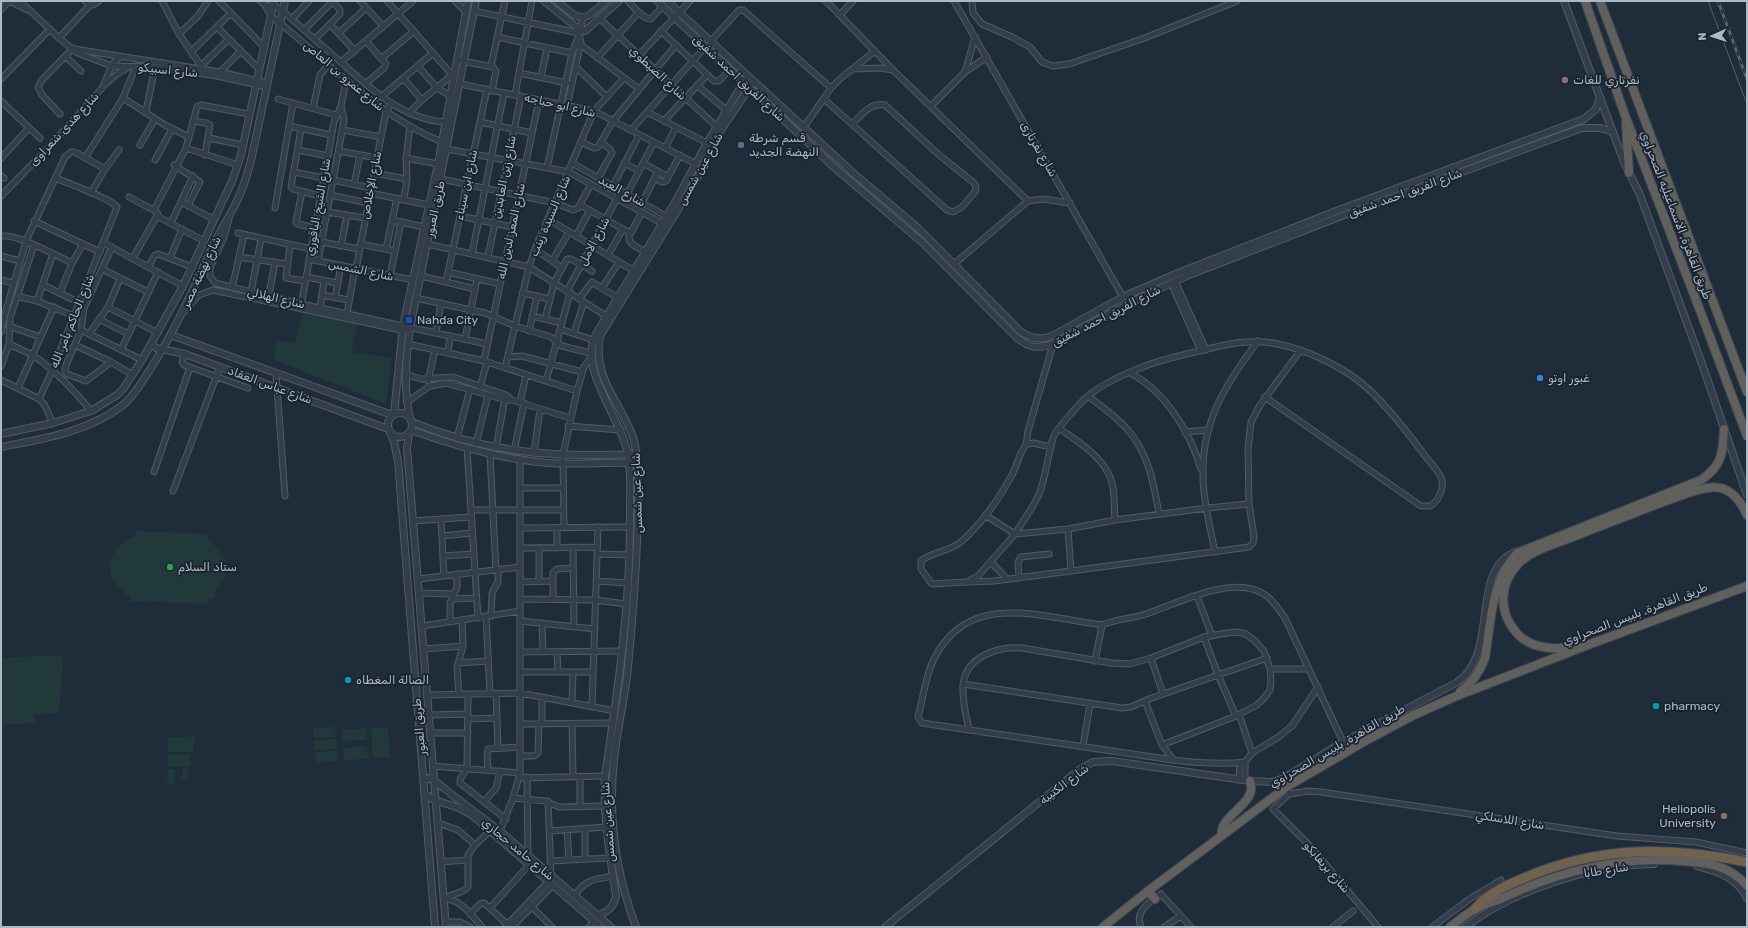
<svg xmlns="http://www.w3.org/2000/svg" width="1748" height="928" viewBox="0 0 1748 928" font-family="Rubik,Cairo,sans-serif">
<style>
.green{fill:#21393b}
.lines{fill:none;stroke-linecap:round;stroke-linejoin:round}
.minor-casing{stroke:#505c68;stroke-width:7}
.tertiary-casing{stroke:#505c68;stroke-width:8}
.trunk-casing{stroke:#3e4955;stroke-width:10}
.motorway-casing{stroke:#3e4955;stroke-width:11}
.minor{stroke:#333e4a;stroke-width:5}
.tertiary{stroke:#333e4a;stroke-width:6}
.trunk{stroke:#61605c;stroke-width:8}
.motorway{stroke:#71624f;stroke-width:9}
.tram{stroke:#556272;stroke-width:1}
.rail-casing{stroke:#556272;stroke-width:3}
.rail{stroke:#19232f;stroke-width:1.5;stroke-dasharray:4.5;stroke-linecap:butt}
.education-dot{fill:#8d6e63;stroke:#19232f;stroke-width:1.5}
.service-dot{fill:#5c6f8a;stroke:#19232f;stroke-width:1.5}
.transit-dot{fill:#1a4fb4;stroke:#19232f;stroke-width:1.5}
.shop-dot{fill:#3f7fe0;stroke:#19232f;stroke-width:1.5}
.leisure-dot{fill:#2e9e5b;stroke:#19232f;stroke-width:1.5}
.culture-dot{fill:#0f9aa8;stroke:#19232f;stroke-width:1.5}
.labels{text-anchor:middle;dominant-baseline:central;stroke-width:3.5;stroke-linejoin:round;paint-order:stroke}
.street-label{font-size:12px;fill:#adb9c7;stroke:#19232f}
.poi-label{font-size:12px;fill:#adb9c7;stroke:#19232f;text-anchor:start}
</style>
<rect width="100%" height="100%" fill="#1f2c3a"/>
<!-- green -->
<path class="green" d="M303,313L357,323L352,352L392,358L386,404L274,360L276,340L294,343Z
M136,531L208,534V541C229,552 234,577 214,592V599H207V604L130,601V595H123V591C99,573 110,544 136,536Z
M60,655L63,661L59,713L34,715V723L1,725V658Z
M335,727L336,737L314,738L313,728Z
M388,727L390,757L373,758L371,728Z
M366,728L367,740L343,741L342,730Z
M196,736L193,752H168V738Z
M336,739L337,749L315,750L314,740Z
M367,746L368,759L344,760L343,748Z
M337,751L338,761L316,763L315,752Z
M191,754L190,767H168V755Z
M183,768L189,769L188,780L182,779Z
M168,769H175L174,785L167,784Z"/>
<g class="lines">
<defs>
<path id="minor" d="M9,1L28,10
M20,1L59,38L76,52L85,56L112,66L155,67L217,76L266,87
M85,1L90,5H93L99,1
M162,1L179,34L203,69
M219,1L264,47
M260,1L265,5L271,16C329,61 372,113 442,142
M360,1L383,26
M387,1L454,77
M455,1L466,12
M628,1C634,7 642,19 651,19L663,6
M826,1L893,70L1028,201
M954,1L1123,297
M972,1L973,13L982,24L1012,37L1030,47L1042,62L1053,66L1069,64L1142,39L1237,1
M270,5H273L282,10C299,26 317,41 335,57C367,85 401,120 446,122
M1,10L9,1
M474,11L579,33
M840,15L853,1
M292,19L309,1
M600,19L716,126
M330,24L355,51
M217,27L259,69
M304,30L333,1
M661,31L714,81H719L730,69
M339,33L366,8
M179,34L198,16L208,1
M497,37L572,53
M59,38L90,5
M315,39L340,14V10L332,1
M710,42L739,10H743L831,88
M581,45L639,89
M74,49L220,72L267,83
M191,52L231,13
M639,55L690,1
M65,56L81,71
M382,58L414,31
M597,58L639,12
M457,60L493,67L496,71L492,91
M341,62L413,1
M201,66L229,39
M418,66L437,88L451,96
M491,66L505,1
M576,67L607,97
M853,69L881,68L893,70
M965,72L975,37
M219,73L241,51
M519,73L567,83
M541,77L547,48
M403,78L422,100
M1,79L50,29
M107,83L117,74L129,67
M365,84L384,68L386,64L366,41
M460,84L594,111L696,164
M697,85L726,110
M515,95L532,1
M381,97L433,53
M123,98L165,125L189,137
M278,99L336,115
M824,99L947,210L953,212L962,207L975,192L976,187L974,183L938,154L885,105C870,102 862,115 852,124
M1,101L40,138
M567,106L581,42L579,35
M931,106L965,72L987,57
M313,108L320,75L328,65
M146,111L155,67
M647,112L707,143
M409,113L422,100L452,75
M60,114L42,95L38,87L42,80L73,48
M193,121L206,123L210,125L205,155
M664,121L707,75
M480,122L532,133
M289,126L331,135
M804,127L831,88L841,78L875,51
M301,129L291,187L293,189L320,196
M343,130L381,137
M631,130L706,46
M209,138L243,145
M581,142L594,148L598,147L613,121L676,45
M140,145L155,119
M186,148L238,165
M665,148L676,127
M447,149L569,172L665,225
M298,150L328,156
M339,151L377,158
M1,158L29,128
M85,158L123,98L136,66
M406,158L438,164
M155,160L172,129
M572,163L669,218
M624,163L639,171
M643,163L668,177
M174,165L200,182L188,206
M547,168L572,53L579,35L583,18
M294,172L324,178
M374,173L407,179
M1,176L4,178
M598,178L612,153L610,149L601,142
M441,179L555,203L573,210L578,208L591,184
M655,179L662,182L666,181L680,155
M333,180L371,188
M354,184L360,155
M613,186L639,135
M302,192L296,222L298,224L314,228
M91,193L105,169L119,150
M370,193L429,205
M627,194L654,142
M330,195L368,203
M1,196L48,148L102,88C108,78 110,63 120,57
M129,197L155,211L158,214L133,258
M404,199L407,179L406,158L410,126
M181,202L213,219
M642,203L658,171
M580,205L630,233
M275,208L293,103
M154,210L186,148L197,107L201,105L249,114
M327,212L365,218
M642,212L629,236C628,245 639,248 646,252
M157,216L204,241
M460,216L512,227
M229,219L224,237L210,268V276L215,283L301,304L487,344
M548,219L634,271
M392,220L424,227
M34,221L100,252
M171,223L193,176
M238,233L311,249
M1,236C16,233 57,256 72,263
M576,236L590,210
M322,242L359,249
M104,243L183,286
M360,244L395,251
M427,244L529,267L606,316
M290,245L286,278L305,281
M341,246L347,215
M386,249L397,198
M535,249L562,268
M53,254L37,301L74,316
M472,254L504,93
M608,255L623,229
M1,256L20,261
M239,257L287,264
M488,257L521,96
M170,258L182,229
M309,259L413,280
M318,261L344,120L341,106
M552,261L569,232
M954,264L1028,201L1043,199L1070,203
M148,267L155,255L158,254L192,267
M102,269L148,292
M356,269L386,111L391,103
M448,272L500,284
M390,276L401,222
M421,276L475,289
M306,277L337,283
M1,280L14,283
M1175,281L1206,350
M446,282L487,89
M1171,283L1201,351
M43,285L80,303
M232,288L244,235
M602,288L619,262
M567,291L621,191
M251,292L261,239
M60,293L72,263L83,244
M522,293L550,299
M269,295L275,262
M322,295L349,300
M17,296L37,301
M335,298L341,265
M416,298L485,313L515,326L551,337L562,346L590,353
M579,299L592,282L618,298
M301,306L334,122L341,106L346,80
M108,307L158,333
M320,308L324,281
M184,312L199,295L213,290L410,332
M347,314L355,268
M532,316L562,323
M99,319L128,334
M545,319L554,283L567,259H571L592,271
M9,326L40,337
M560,329L593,340
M81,330L142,360
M529,331L537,296
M1,332L5,314L26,241L65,157L71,152H75L105,169
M436,332L441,303
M574,333L584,302
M89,334L108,307L120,279
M465,339L477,279
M9,344C17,348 25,351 32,355C53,368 76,392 91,411
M408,344L484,361L577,391
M75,345L111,362L133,375
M121,350L158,272
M447,353L451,336
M185,354L182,362L184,365L248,388
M508,357L522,356L582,372
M484,361L539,100
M111,362L86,381L67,374L65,371L66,365L81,330L84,308L112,247
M1,366L9,344L10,318L34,245
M505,368L529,267L535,249L594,111L624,78
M1130,373C1165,391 1190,432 1201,469
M276,374L285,496
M405,374L421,379L453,377L506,395L512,400L570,418
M1,380L39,399L44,404L53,423
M428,381L435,350
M546,381L570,293
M480,387L487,362
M18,388L54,307
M1088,396C1103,408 1121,420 1132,435C1150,459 1154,486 1159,514
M39,399L52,371L117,207C110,198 69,184 56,178
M407,402L430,386L446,383L506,400H512
M520,402L526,375
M568,426L621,430
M1059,428C1078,442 1106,458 1112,483C1115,494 1114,508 1115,520
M1185,432L1209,430
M457,438L470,389
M476,444L488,395
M1026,445L1028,431L1053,344
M467,448L478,618
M496,448L505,398
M514,451L524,403
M534,453L540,409
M490,454L496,570
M154,472L190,367
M520,488H563
M173,491L220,367
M1249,504L1207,508L1115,520L1068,529L1015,534C1023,520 1036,505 1041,489C1046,473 1048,455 1053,438C1056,429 1080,403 1088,396C1111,377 1154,361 1183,355C1217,347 1248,336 1282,345C1305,350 1333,363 1352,376C1379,394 1407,432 1426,457C1431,464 1440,472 1442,480C1444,489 1438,502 1430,506H1421L1265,397
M471,510H563
M985,515L1015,534L978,576L967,582L932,584L921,569V561C933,551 950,552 962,541C982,523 999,499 1012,475C1017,466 1019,453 1026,445L1033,443L1051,447
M441,519L444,576
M413,521L471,517
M520,528L630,527
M557,528V548
M564,528L563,455L577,391L584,367L591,357
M1068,529L1071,571L1249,547L1253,543L1254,536L1249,504L1248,449L1251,422L1260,405L1300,351
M442,536L472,533
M520,548L597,547
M539,548V581
M573,548L574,626
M1215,552C1210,527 1203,500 1203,474C1202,420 1227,382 1258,341
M597,554L630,555
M443,556L473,554
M991,562L1007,579
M1019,578L1018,562L1021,557L1049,554
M418,579L520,567
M596,581L628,583
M520,582L552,581
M968,582L994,581L1071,571
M419,593L454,594
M1197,596L1212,636
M452,599L476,598
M520,599L595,600L626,604
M553,599V573L557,569L573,568
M486,616L490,693
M491,616L492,593L498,582V569
M520,621L595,629
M450,622V603L457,587V574
M542,623L543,652
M422,626L520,611
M1204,637L1218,675L1236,716
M424,649L463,646
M520,652L622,651
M557,652L558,672
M1151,658L1163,694
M1095,661L1102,625
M458,663L488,661
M1270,669H1309
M520,672H593
M963,684L1122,708L1131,707L1149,699L1267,658
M496,693L498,748
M459,694L457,668L463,646L462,620
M468,694L467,769L460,779V783L506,819
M428,695L520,693L615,711
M1145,701L1162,745L1173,759
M572,703L573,672
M592,706L598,527
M1239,714L1252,753
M429,715L468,714
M468,719L496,718
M520,724L613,723
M542,724V697
M572,724L573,776
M969,729C966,716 962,700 963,686C965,657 997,646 1022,648L1111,663L1130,664L1151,658L1204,637L1227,633L1238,632L1246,634L1255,641L1264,651L1270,669L1271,681L1270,690L1264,698L1257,705L1236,716L1162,745
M431,733H468
M1083,746L1090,704
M520,756H534L538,753L539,724
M1245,762C1221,765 1198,763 1173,760L922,723L918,717C923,699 925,678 933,661C967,589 1041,617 1102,625C1115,619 1131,619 1146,614C1177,604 1228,576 1260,592C1271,597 1278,608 1285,618L1343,742
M433,766L520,773
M488,769L487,753L488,749L520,747
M580,776V807
M527,777L528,856
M520,778L605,776
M1284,778L1289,794L1309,791L1321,792L1617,836L1696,842L1747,853
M1239,780L1240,763
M1245,780V762L1252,753L1277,738L1292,726L1318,687
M1289,794L1273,809L1311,847L1378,927
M513,798L545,801L559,807L604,806
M548,801L551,876
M484,802L496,788L500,771
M438,823L458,830L475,845
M585,829V859
M567,830L569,860
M549,831L606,827
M499,834L513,798L520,773V459
M550,861L610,858
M441,862L467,860
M575,896C583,880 596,879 613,876
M444,898L463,891L468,887V855L475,845L490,831
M444,899C460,898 472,916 482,927
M530,905L552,927
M490,908L529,865
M470,914L480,904L484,903L508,925
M446,922H460L470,927
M505,927L549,881
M512,927L553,885
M589,927L595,921
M1141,927C1134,911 1150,902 1161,894L1191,927
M1164,927L1181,916
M1333,927L1353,911
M1432,927L1471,898L1501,880"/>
<path id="tertiary" d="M544,1L580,30L585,31L619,1
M557,1C581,22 582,23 606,1
M657,1L836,169L923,243L1017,338C1029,347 1036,349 1050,345L1140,298L1189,275L1339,217L1582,128H1600L1613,132
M667,1L852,172L917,227L1020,331C1031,339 1042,341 1054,335L1123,297L1178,273L1339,210L1584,119L1596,109L1600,97
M1564,1L1624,162L1640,195L1702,364L1747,495
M171,335L392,415
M152,344L156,348L185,354L388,429
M388 425a12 12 0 1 1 24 0a12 12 0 1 1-24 0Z
M394,414L403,326L438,164L468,1
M410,418C403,388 406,358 410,328L476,1
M412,422C485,452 552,458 631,454
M411,430C455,446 501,459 548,463C576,465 605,462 633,463
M390,433L394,442L398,461L435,927
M409,433L407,448L446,927
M1,434L53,423L91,411L117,395L123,389L142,360L183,286L233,179L241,155L274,1
M1,447C43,439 88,432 123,405C134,396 141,383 149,371C176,330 195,285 216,239C222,228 229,217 235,205C243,190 248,173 252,156L285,1
M424,781L429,778L434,780L451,794L501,832L611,927
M425,794L432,799L459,808L473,816L601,927
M1697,866C1718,871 1737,878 1747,898
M598,915C608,912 614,907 616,896C610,856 603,816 605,776C618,689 631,602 630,513C630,496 631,479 629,462C625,419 577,373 596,334L677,199L707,143L745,80
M636,927C616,874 608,816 614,760C617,729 625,698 628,667C634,604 639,542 638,479C638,465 637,451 633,437C620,401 592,378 600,336L698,177L713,142L752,84
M885,927L1080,769L1093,762L1112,761L1250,781L1273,782L1284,778L1343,742L1456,683C1502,654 1467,568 1518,551
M1465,927C1516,889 1591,865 1654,864"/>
<path id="trunk" d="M1585,1L1626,118L1701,313L1747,436
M1600,1L1747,392
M1626,123L1629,173
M1573,647C1552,650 1529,649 1515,631C1498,610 1500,583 1518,564C1532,550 1552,545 1570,538C1597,527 1625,517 1652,506C1670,500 1689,491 1707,488C1728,484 1739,498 1747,515
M1460,692C1472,683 1480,672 1485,658C1491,622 1491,580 1517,553L1701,480C1722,466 1723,453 1724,429
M1222,835C1218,815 1259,804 1250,781
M1148,891L1155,899
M1103,927L1148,891L1288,786L1367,740L1412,716L1454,697L1593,643L1747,586
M1450,927C1458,921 1466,914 1475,909C1483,904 1494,902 1503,898C1560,871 1619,856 1682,861C1708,863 1729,865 1747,886"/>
<path id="motorway" d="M1475,909C1487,894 1507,885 1524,878C1598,846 1669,846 1747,862"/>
</defs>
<!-- minor casing -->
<use href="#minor" class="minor-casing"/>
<!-- tertiary casing -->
<use href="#tertiary" class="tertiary-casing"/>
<!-- trunk casing -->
<use href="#trunk" class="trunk-casing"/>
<!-- motorway casing -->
<use href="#motorway" class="motorway-casing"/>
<!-- minor -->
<use href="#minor" class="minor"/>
<!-- tertiary -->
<use href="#tertiary" class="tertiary"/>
<!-- trunk -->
<use href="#trunk" class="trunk"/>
<!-- motorway -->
<use href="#motorway" class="motorway"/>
<!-- tram -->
<path class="tram" d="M1708,1L1747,104"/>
<defs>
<path id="rail" d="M1718,1L1747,79"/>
</defs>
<!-- rail casing -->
<use href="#rail" class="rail-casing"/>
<!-- rail -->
<use href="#rail" class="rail"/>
</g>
<!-- markers -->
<g class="education-dot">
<circle cx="1565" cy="80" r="4"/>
<circle cx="1724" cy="816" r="4"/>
</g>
<circle class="service-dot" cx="741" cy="145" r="4"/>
<rect class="transit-dot" x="405" y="316" width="8" height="8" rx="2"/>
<circle class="shop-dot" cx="1540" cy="378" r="4"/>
<circle class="leisure-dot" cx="170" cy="567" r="4"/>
<g class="culture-dot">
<circle cx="348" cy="680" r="4"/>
<circle cx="1656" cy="706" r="4"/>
</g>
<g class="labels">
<!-- street labels -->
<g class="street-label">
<text transform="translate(168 70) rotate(6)">شارع اسبيكو</text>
<text transform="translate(658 73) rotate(43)">شارع الضيطوي</text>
<text transform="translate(344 76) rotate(40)">شارع عمرو بن العاص</text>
<text transform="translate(739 78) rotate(43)">شارع الفريق احمد شفيق</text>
<text transform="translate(560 105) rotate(13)">شارع ابو حباجه</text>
<text transform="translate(64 129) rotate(-47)">شارع هدى شعراوى</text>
<text transform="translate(1039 149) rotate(60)">شارع نفرتارى</text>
<text transform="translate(700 169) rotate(-61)">شارع عين شمس</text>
<text transform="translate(504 177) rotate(-79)">شارع زين العابدين</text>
<text transform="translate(371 185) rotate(-79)">شارع الإخلاص</text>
<text transform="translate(466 185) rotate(-78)">شارع ابن سيناء</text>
<text transform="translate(622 191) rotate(29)">شارع العبد</text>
<text transform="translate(1405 193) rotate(-20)">شارع الفريق احمد شفيق</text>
<text transform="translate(318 207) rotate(-80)">شارع الشيخ الباقوري</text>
<text transform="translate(435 209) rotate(-78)">طريق العبور</text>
<text transform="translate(1676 215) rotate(69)">طريق القاهرة, الاسماعيليه الصحراوي</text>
<text transform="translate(550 216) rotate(-67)">شارع السيدة زينب</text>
<text transform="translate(511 231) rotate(-78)">شارع المعز لدين الله</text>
<text transform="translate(594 241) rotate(-62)">شارع الامل</text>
<text transform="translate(361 270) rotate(12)">شارع الشمس</text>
<text transform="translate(201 272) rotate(-65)">شارع نهضة مصر</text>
<text transform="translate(276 298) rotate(13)">شارع الهلالي</text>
<text transform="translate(1106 316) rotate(-27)">شارع الفريق احمد شفيق</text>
<text transform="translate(72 321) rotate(-68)">شارع الحاكم بأمر الله</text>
<text transform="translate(270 385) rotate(20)">شارع عباس العقاد</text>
<text transform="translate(637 493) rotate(-92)">شارع عين شمس</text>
<text transform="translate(1635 614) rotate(-21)">طريق القاهرة, بلبيس الصحراوي</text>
<text transform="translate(419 727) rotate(-95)">طريق العبور</text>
<text transform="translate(1337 746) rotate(-30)">طريق القاهرة, بلبيس الصحراوي</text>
<text transform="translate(1064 784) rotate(-37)">شارع الكتيبة</text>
<text transform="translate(1510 820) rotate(9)">شارع اللاسلكي</text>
<text transform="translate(608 822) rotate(-94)">شارع عين شمس</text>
<text transform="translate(518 849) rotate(40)">شارع حامد حجازي</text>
<text transform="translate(1327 867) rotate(49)">شارع بريفابكو</text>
<text transform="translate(1606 870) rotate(-9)">شارع طابا</text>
</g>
<!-- poi labels -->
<g class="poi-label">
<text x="1573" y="80">نفرتاري للغات</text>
<text x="749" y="138">قسم شرطة<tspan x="749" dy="14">النهضة الجديد</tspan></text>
<text x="417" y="320">Nahda City</text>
<text x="1548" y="378">غبور اوتو</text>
<text x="178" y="567">ستاد السلام</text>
<text x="356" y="680">الصالة المغطاه</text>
<text x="1664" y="706">pharmacy</text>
<text x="1716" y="809" text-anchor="end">Heliopolis<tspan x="1716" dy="14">University</tspan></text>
</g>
</g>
<!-- border -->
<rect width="1748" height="928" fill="none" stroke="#adb9c7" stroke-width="4"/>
<!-- north arrow -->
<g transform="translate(1712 36) rotate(267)" stroke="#19232f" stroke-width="3" paint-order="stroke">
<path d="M0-3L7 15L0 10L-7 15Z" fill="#adb9c7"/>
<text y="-6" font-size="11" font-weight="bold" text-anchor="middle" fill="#adb9c7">N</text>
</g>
</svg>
